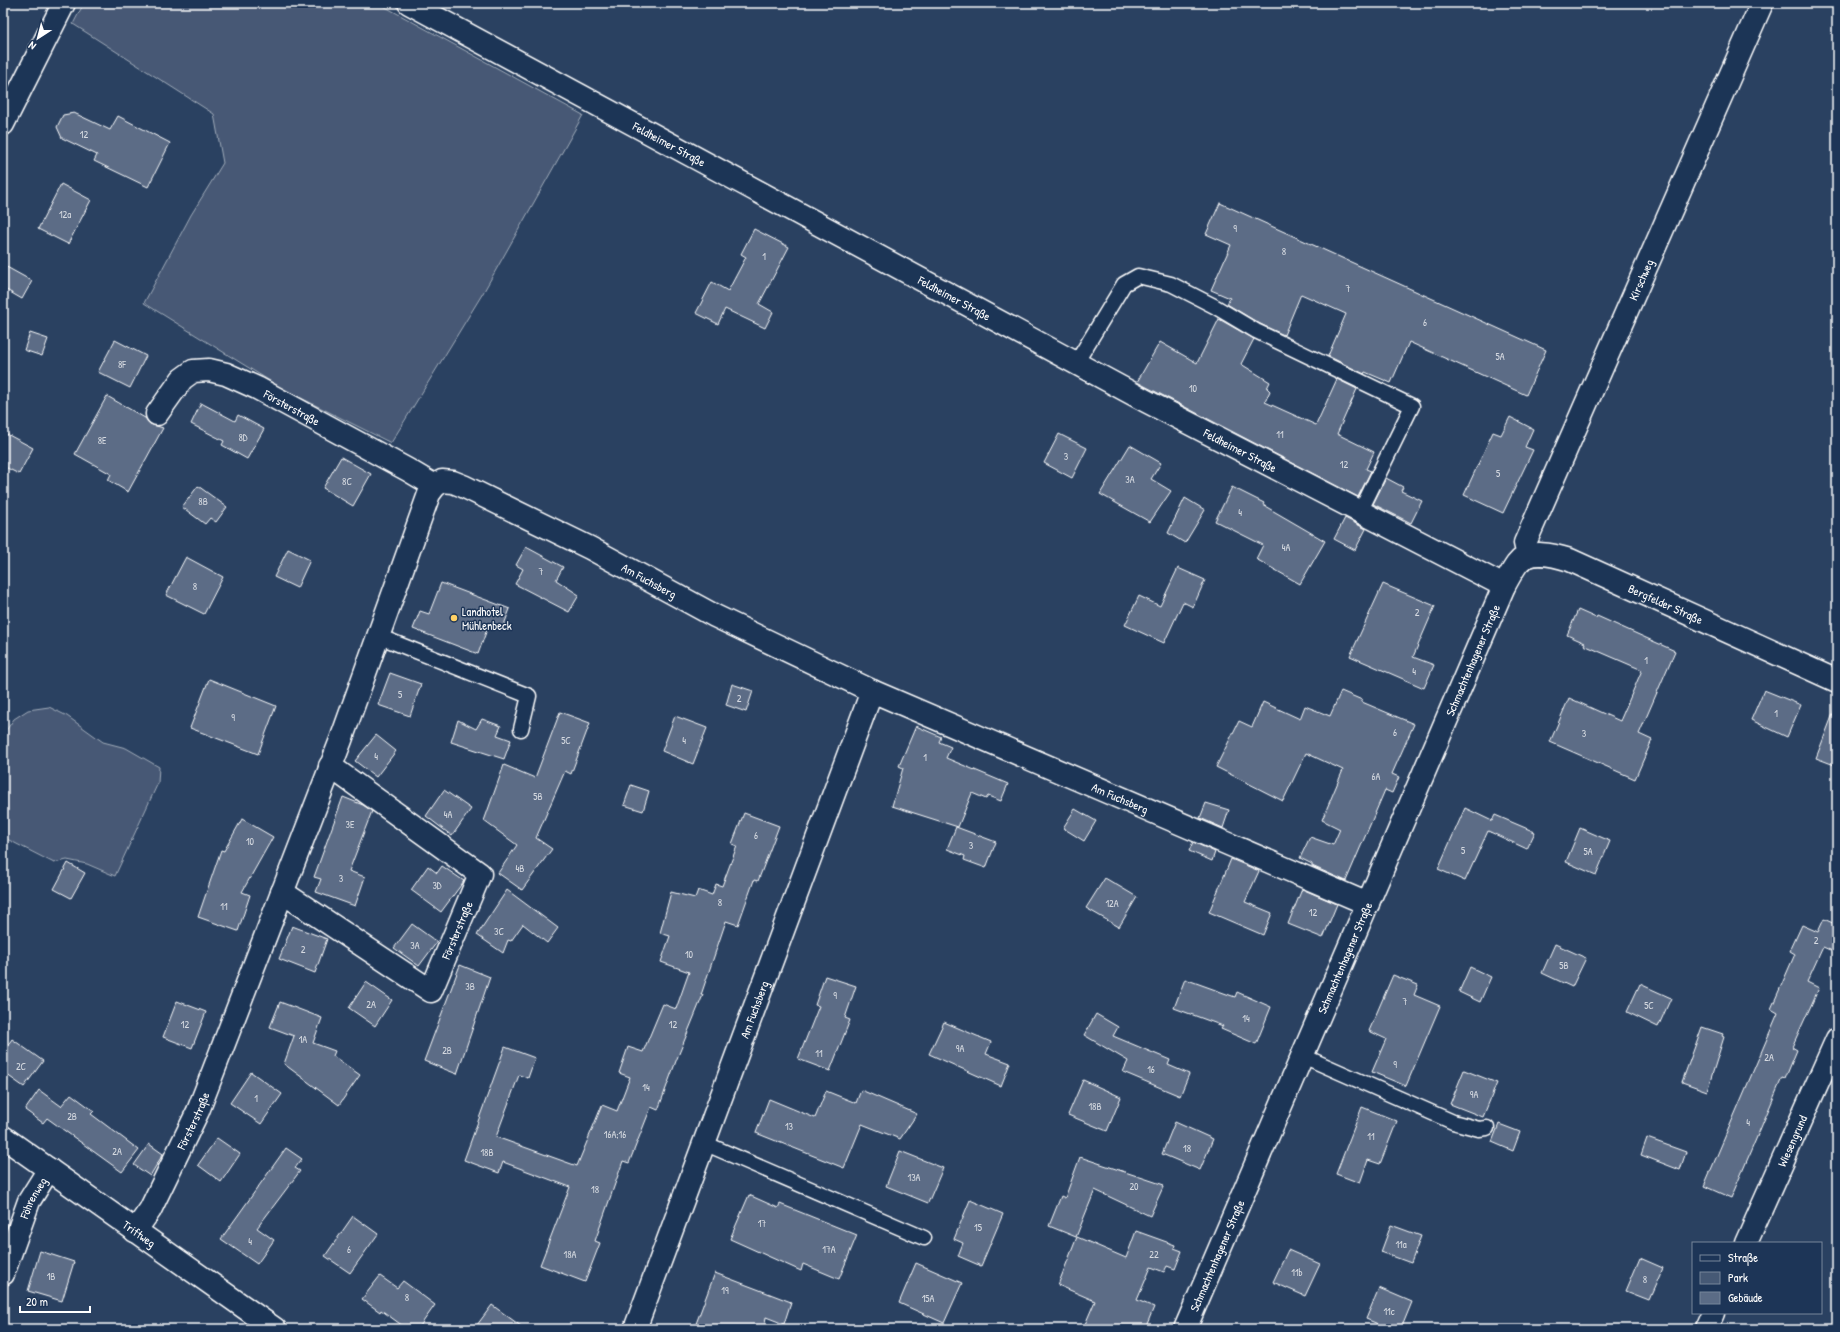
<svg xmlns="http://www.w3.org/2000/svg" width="1840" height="1332" viewBox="0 0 1840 1332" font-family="'Patrick Hand',sans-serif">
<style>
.green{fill:#465975;stroke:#a2acba}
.building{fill:#5b6c86;stroke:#fff}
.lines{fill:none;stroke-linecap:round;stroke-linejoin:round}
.service-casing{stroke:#fff;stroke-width:17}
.minor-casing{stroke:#fff;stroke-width:25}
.secondary-casing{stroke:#fff;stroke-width:25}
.service{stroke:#1d3557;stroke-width:14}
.minor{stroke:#1d3557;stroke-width:22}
.secondary{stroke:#1d3557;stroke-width:22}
.poi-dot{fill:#ffd166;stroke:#1d3557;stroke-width:1.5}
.labels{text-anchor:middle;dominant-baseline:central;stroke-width:3;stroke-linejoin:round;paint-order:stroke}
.number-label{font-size:10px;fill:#d6dae1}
.street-label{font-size:12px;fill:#fff;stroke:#1d3557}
.poi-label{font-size:12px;fill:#fff;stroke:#1d3557;text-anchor:start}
</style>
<rect width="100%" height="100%" fill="#2a4161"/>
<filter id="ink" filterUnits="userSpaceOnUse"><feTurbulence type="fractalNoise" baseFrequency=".025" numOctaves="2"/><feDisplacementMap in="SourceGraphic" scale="8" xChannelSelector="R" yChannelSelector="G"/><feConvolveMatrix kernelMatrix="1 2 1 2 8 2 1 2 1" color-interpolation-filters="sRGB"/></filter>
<g filter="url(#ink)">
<!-- green -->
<path class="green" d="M84,3H378L583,115L483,293L391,443L283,389L144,303L191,215L223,163L214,114L73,24Z
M49,707L67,716L103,742L126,748L159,767L158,783L115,876L87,864L67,860L54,863L3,837V735L14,719L28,710Z"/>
<!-- building -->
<path class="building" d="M74,113L110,130L118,116L170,143L148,187L94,161L97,155L62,138L57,127L63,115Z
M61,184L91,200L68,244L38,229Z
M1220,203L1546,350L1526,395L1409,342L1391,383L1365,372L1364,374L1328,356L1346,314L1301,294L1284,335L1260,324L1227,304L1230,298L1211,290L1231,245L1206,234Z
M754,229L789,247L759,304L773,312L765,328L725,309L718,324L696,313L712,282L728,291L746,257L741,254Z
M3,265L32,281L22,299L3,288Z
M1219,319L1254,339L1241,364L1270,382L1267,388L1270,391L1265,402L1316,425L1337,379L1357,389L1337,434L1374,452L1366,469L1371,471L1358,497L1137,382L1160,342L1197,363Z
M30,333L48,339L42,356L24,350Z
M115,340L146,356L130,388L98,372Z
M107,396L145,418L150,424L163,428L128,492L108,480L111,474L75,454Z
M201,403L235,421L238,415L264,429L247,459L222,445L224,441L191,424Z
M1510,417L1533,429L1525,447L1533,450L1503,513L1464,495L1493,432L1501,435Z
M3,432L33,448L19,474L3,466Z
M1059,434L1087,448L1072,478L1044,463Z
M1130,445L1161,463L1151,479L1171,491L1150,522L1100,494Z
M341,457L371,474L353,506L323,488Z
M1386,478L1403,487L1401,491L1422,501L1411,523L1373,504Z
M198,486L227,507L216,522L210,518L205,524L182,507Z
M1232,487L1264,503L1263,505L1325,541L1300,584L1256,559L1263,545L1215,521Z
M1185,498L1205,510L1185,543L1168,533Z
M1345,518L1366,529L1355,550L1334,539Z
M526,547L563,567L556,580L579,595L569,612L515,584L523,569L516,565Z
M288,549L310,560L297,588L274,577Z
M186,557L223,577L204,614L166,595Z
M1178,568L1205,580L1193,607L1183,602L1164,643L1125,625L1139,596L1160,606Z
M441,583L510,609L502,630L489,624L478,654L413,629L420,611L429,614Z
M1383,584L1435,606L1413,657L1434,665L1424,688L1350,656Z
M1578,610L1596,618L1597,616L1675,651L1639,734L1652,740L1635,779L1550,742L1569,698L1620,721L1642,670L1584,645L1585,643L1567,635Z
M390,673L421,684L410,716L378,705Z
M209,679L276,706L258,754L190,728Z
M732,684L753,691L746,712L726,705Z
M1764,690L1801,705L1787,737L1751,720Z
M1341,691L1362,700V702L1414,724L1392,774L1399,777L1392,793L1385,790L1346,881L1312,866V864L1300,858L1310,837L1333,845L1340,829L1322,820L1343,770L1306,753L1283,801L1216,767L1239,721L1252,727L1263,702L1300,719L1305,706L1330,716Z
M1836,706H1837V766L1816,758Z
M560,712L590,723L571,774L565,771L536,838L552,849L522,890L498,873L517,845L484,821L504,765L535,778Z
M675,716L707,728L693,764L662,751Z
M482,719L501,726L497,735L511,740L504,759L451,742L458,720L476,729Z
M916,726L941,737L939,742L951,747L946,758L1008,784L1001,801L988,796L986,799L972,793L958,827L892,806L903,768L899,766Z
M376,735L396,751L376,777L355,761Z
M631,785L649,791L643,811L624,805Z
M444,790L471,809L452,836L426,816Z
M343,797L363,805L372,811L349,871L365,877L355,906L316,892L321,879L314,877Z
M1206,803L1229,810L1223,828L1200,818Z
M1465,808L1492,821L1495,815L1535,832L1527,849L1488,831L1465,881L1438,869Z
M1075,809L1096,821L1084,841L1063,828Z
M744,813L779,826L758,881L754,880L738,925L726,921L701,995H703L676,1061L658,1110L651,1107L629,1163L623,1161L595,1241L600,1243L585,1282L540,1265L570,1187L503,1162L499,1173L464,1160L505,1047L535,1058L528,1078L519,1075L496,1137L577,1166L602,1105L617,1111L630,1077L619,1073L628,1047L643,1052L663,1004L676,1009L689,972L661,962L670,936L660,933L671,892L695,898L698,890L712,895L716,884L722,886L737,846L732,844Z
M242,819L273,837L242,892L250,895L238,931L198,917L221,850L224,851Z
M956,827L996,842L986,868L964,860L965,856L947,849Z
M1580,828L1610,841L1596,875L1566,862Z
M1193,842L1215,852L1212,861L1189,851Z
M1231,859L1259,871L1245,902L1272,913L1263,935L1209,912Z
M68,863L85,873L71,898L54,889Z
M428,866L437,873L442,866L464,881L441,912L411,890Z
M1105,878L1137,897L1119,927L1086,908Z
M1302,889L1337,904L1323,938L1288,924Z
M507,890L558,928L547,943L523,924L511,941L508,940L503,953L477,935Z
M1824,919L1837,925V953L1823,947L1807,982L1819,988L1792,1047L1797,1050L1785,1079L1782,1078L1731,1198L1704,1186L1778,1013L1771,1009L1795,954L1790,951L1802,925L1818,932Z
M412,924L437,942L419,966L394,948Z
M292,926L327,939L315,973L279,959Z
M1555,944L1586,958L1572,987L1542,973Z
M460,965L490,977L457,1074L424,1061Z
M1470,967L1491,977L1480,1002L1459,992Z
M1393,975L1418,985L1414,995L1440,1006L1406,1086L1372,1072L1386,1039L1369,1031Z
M825,976L856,986L845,1018L850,1020L830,1071L798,1059L819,1006L815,1005Z
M1185,979L1235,997L1237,992L1271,1007L1256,1044L1221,1029L1223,1026L1174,1008Z
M366,982L392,1000L375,1026L349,1008Z
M1640,984L1671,998L1658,1027L1627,1012Z
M177,1001L206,1012L192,1048L163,1037Z
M280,1002L322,1018L313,1043L335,1051L333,1056L360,1075L339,1105L284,1064L294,1036L270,1027Z
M1096,1014L1118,1027L1113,1036L1170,1060L1168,1065L1189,1074L1180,1096L1123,1072L1128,1061L1084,1035Z
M944,1022L991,1042L986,1054L1010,1063L1001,1086L929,1054Z
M1702,1027L1723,1034L1722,1036L1724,1037L1707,1091L1682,1082Z
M12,1039L43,1061L24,1087L3,1072V1052Z
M1464,1070L1497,1083L1483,1117L1450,1104Z
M251,1072L282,1094L261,1124L230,1103Z
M1083,1080L1121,1097L1107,1131L1068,1115Z
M39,1090L61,1106L71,1094L94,1111L91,1114L139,1150L122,1172L47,1118L43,1123L25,1110Z
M861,1090L917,1114L900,1139L862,1124L844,1168L756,1133L769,1099L815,1118L826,1091L856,1103Z
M1362,1107L1397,1121L1380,1164L1368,1160L1360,1183L1336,1174Z
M1175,1122L1213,1139L1200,1170L1162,1154Z
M1499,1124L1520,1132L1513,1151L1492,1142Z
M217,1138L240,1154L221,1182L198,1165Z
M1647,1138L1686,1152L1680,1170L1641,1155Z
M149,1144L163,1154L150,1176L134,1165Z
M286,1148L302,1159L295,1168L300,1171L257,1228L274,1240L257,1264L221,1239Z
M900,1151L943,1168L928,1203L886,1186Z
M1080,1157L1164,1185L1150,1216L1095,1190L1076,1237L1049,1226L1061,1196L1065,1198Z
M749,1195L778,1208L780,1204L857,1235L839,1279L803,1264L801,1271L730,1239Z
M970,1200L1003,1214L981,1266L958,1256L963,1243L954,1239Z
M353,1216L378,1234L350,1273L325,1256Z
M1391,1225L1421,1236L1411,1263L1381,1252Z
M1136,1231L1175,1245L1174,1248L1182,1251L1175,1269L1167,1266L1164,1272L1151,1267L1137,1300L1154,1307L1145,1329H1083L1095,1301L1058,1285L1077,1237L1126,1258Z
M1288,1250L1320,1264L1305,1296L1273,1282Z
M40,1251L74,1262L62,1301L28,1291Z
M1640,1258L1663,1268L1649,1300L1626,1291Z
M916,1263L962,1283L944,1323L899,1303Z
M715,1273L791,1302L784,1324L766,1317L764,1329H694Z
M380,1276L397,1288L403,1281L435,1305L418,1329H407L381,1310L380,1312L362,1299Z
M1379,1288L1412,1302L1401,1329H1390L1366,1319Z
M492,1305L525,1329H474Z"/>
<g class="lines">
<defs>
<path id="service" d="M1076,363L1124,284L1138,276L1171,284L1214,306L1256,331L1412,406L1360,512
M378,636L529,696L521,729
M1303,1056L1453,1122L1479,1129L1487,1128
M704,1143L924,1238"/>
<g id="minor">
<path id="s1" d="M409,3L1146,401L1504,586"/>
<path id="s2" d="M157,414L182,379L193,371L209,370L226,374L257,388L408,470L435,486"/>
<path id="s3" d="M1528,556L1525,543L1762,3"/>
<path id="s4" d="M282,892L431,991L480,874L330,766"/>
<path id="s5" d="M3,1137L275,1329"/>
<path id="s6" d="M135,1231L150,1210L198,1111L341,740L429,494L435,486L442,481L453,482L463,486L590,548L715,616L872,691L1368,904"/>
<path id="s7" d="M1746,1243L1837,1039"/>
<path id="s8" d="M3,1274L29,1201L49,1169"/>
<path id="s9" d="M635,1329L872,691"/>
<path id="s10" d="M1185,1329L1504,586C1508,579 1512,571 1517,564C1529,548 1554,555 1570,560L1837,681"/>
<path d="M1707,1329L1714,1313"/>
</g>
<path id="secondary" d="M3,124L64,3"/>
</defs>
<!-- service casing -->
<use href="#service" class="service-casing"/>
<!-- minor casing -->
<use href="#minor" class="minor-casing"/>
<!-- secondary casing -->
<use href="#secondary" class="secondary-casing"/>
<!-- service -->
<use href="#service" class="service"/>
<!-- minor -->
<use href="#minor" class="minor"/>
<!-- secondary -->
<use href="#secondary" class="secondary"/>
</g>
</g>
<!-- markers -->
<circle class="poi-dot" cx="454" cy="618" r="4"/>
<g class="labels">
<!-- number labels -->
<g class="number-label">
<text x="84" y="134">12</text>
<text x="65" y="214">12a</text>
<text x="1235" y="228">9</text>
<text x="1284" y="251">8</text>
<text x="764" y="256">1</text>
<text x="1348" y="288">7</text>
<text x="1425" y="322">6</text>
<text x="1500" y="356">5A</text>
<text x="122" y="364">8F</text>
<text x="1193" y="388">10</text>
<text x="1280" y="434">11</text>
<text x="243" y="437">8D</text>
<text x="102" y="440">8E</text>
<text x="1066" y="456">3</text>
<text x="1344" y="464">12</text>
<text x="1498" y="473">5</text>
<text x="1130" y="479">3A</text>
<text x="347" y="481">8C</text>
<text x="203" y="501">8B</text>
<text x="1240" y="512">4</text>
<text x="1286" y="547">4A</text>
<text x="541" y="571">7</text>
<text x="195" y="586">8</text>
<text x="1417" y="612">2</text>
<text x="1646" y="660">1</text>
<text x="1414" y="671">4</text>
<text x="400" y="694">5</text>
<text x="739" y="698">2</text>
<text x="1776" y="713">1</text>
<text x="233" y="717">9</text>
<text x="1395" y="732">6</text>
<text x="1584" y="733">3</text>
<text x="566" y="740">5C</text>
<text x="684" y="740">4</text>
<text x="376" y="756">4</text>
<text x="925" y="757">1</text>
<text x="1376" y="776">6A</text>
<text x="538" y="796">5B</text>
<text x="448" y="814">4A</text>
<text x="350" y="824">3E</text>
<text x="756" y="835">6</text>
<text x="250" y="841">10</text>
<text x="971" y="845">3</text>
<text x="1463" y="850">5</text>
<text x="1588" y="851">5A</text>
<text x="520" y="868">4B</text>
<text x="341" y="878">3</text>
<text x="437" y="885">3D</text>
<text x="720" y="902">8</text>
<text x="1112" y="903">12A</text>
<text x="224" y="906">11</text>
<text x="1313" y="912">12</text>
<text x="499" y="931">3C</text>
<text x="1816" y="940">2</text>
<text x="415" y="945">3A</text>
<text x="303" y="949">2</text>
<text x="689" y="954">10</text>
<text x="1564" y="965">5B</text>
<text x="470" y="986">3B</text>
<text x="835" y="995">9</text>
<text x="1405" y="1001">7</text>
<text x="371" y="1004">2A</text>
<text x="1649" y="1005">5C</text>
<text x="1246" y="1018">14</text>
<text x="185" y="1024">12</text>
<text x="673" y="1024">12</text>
<text x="303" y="1039">1A</text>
<text x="960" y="1048">9A</text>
<text x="447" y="1050">2B</text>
<text x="819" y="1053">11</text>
<text x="1769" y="1057">2A</text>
<text x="1395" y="1064">9</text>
<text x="21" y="1066">2C</text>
<text x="1151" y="1069">16</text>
<text x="646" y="1087">14</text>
<text x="1474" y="1094">9A</text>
<text x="256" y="1098">1</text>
<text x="1095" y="1106">18B</text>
<text x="72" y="1116">2B</text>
<text x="1748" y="1122">4</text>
<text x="789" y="1126">13</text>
<text x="615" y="1134">16A;16</text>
<text x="1371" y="1136">11</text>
<text x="1187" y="1148">18</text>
<text x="117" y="1151">2A</text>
<text x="487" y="1152">18B</text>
<text x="914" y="1177">13A</text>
<text x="1134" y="1186">20</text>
<text x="595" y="1189">18</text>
<text x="762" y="1223">17</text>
<text x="978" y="1227">15</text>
<text x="250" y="1241">4</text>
<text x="1401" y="1244">11a</text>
<text x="349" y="1249">6</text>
<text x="829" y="1249">17A</text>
<text x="570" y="1254">18A</text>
<text x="1154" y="1254">22</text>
<text x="1297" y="1272">11b</text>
<text x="51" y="1276">1B</text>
<text x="1645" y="1279">8</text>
<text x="725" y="1290">19</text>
<text x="407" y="1297">8</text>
<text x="928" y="1298">15A</text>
<text x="1389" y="1311">11c</text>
</g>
<!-- street labels -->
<g class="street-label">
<text stroke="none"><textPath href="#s1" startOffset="296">Feldheimer Straße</textPath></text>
<text stroke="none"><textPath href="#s3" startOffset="301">Kirschweg</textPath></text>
<text stroke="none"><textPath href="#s1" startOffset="620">Feldheimer Straße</textPath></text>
<text stroke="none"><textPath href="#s2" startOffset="164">Försterstraße</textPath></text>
<text stroke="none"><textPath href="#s1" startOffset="944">Feldheimer Straße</textPath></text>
<text stroke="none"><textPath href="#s6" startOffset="1044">Am Fuchsberg</textPath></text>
<text stroke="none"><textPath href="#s10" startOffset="996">Bergfelder Straße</textPath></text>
<text stroke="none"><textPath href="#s10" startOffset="728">Schmachtenhagener Straße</textPath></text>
<text stroke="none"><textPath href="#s6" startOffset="1563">Am Fuchsberg</textPath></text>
<text stroke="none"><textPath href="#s4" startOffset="245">Försterstraße</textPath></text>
<text stroke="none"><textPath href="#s10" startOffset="404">Schmachtenhagener Straße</textPath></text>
<text stroke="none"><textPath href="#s9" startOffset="341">Am Fuchsberg</textPath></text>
<text stroke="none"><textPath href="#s6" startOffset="125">Försterstraße</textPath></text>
<text stroke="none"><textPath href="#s7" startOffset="112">Wiesengrund</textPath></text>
<text stroke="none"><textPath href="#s8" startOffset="82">Föhrenweg</textPath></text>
<text stroke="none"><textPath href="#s5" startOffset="167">Triftweg</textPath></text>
<text stroke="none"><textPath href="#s10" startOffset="80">Schmachtenhagener Straße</textPath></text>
</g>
<!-- poi labels -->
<g class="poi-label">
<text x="462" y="611">Landhotel<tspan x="462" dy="14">Mühlenbeck</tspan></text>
</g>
</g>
<!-- margin -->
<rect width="1840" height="1332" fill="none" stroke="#1d3557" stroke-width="16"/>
<rect x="8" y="8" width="1824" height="1316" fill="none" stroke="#fff" stroke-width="1.5" filter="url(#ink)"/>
<!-- legend -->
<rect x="1692" y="1242" width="130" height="72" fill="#1d3557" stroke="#77869a"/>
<rect x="1700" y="1255" width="20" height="6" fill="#1d3557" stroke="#77869a"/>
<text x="1728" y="1262" font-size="12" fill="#ffffff">Straße</text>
<rect x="1700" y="1272" width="20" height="12" fill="#465975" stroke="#77869a"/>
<text x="1728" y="1282" font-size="12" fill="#ffffff">Park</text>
<rect x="1700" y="1292" width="20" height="12" fill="#5b6c86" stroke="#77869a"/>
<text x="1728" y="1302" font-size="12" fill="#ffffff">Gebäude</text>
<!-- north arrow -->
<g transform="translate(38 38) rotate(216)" stroke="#1d3557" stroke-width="3" paint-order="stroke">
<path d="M0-3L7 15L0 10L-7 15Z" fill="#ffffff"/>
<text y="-6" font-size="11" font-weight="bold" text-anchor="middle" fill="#ffffff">N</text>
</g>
<!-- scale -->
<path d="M20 1306v6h70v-6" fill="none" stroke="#ffffff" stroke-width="2"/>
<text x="26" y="1306" font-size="12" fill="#ffffff" stroke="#1d3557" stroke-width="3" paint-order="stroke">20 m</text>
</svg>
